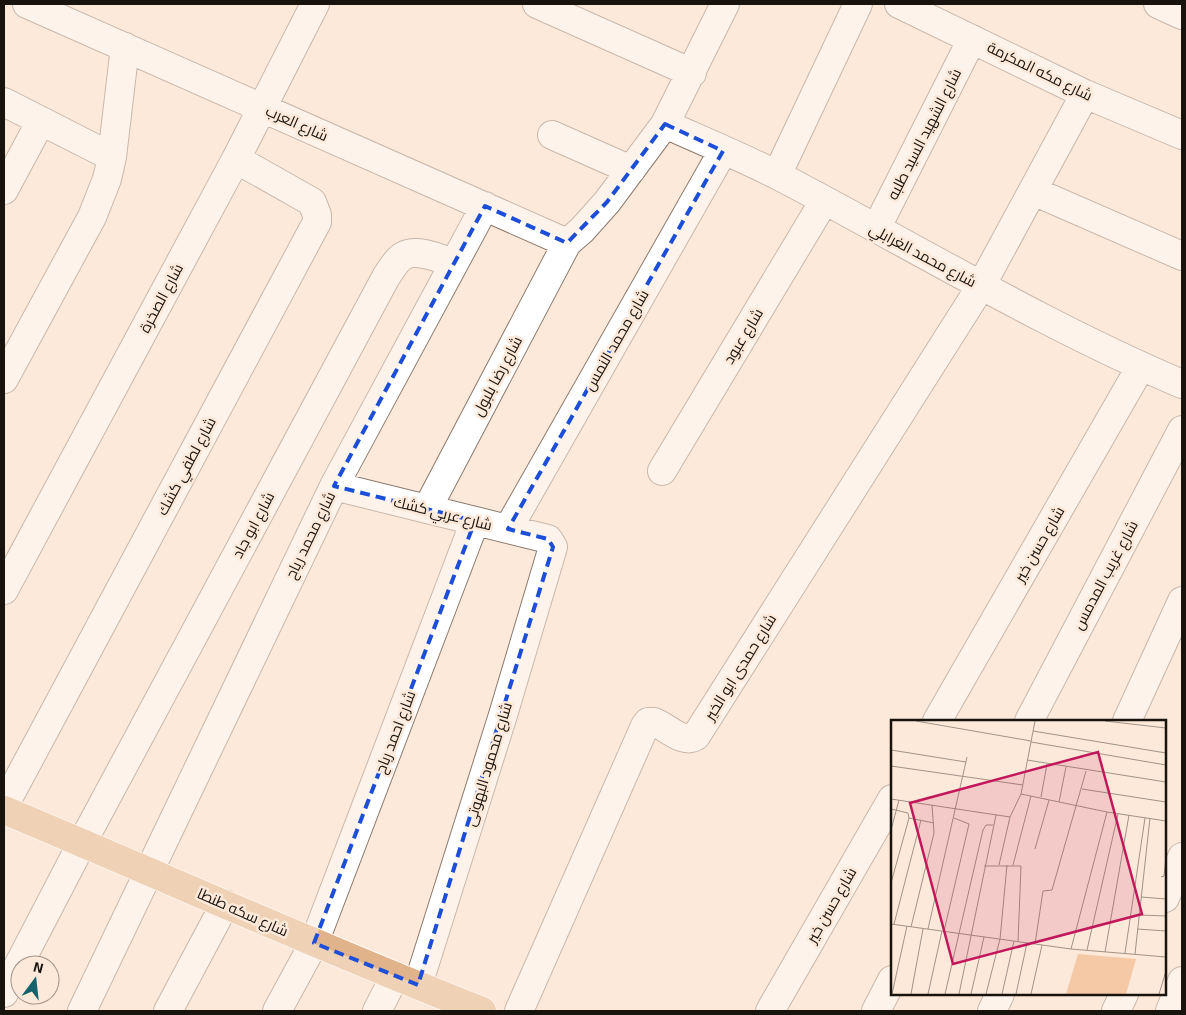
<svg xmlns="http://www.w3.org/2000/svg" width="1186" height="1015" viewBox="0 0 1186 1015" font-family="Georgia,Cairo,serif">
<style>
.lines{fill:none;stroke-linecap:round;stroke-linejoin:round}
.minor-casing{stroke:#8c7b6e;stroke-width:30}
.major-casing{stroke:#fff;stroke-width:30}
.minor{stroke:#fff;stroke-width:28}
.major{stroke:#e0b38a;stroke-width:28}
.marked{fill:none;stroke:#1d4ed8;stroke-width:4;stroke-dasharray:10 6;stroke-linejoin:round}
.labels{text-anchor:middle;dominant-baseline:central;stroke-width:5;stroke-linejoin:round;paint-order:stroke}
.street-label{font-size:15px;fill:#19130e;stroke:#fce9da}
.inset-road{fill:none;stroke:#a19388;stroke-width:1}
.view{fill:#c2185b;fill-opacity:0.15;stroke:#c2185b;stroke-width:2.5}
.inset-edge{fill:none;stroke:#19130e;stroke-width:2.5}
</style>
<rect width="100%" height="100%" fill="#fce9da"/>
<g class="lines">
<defs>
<path id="minor" d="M27,4L567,243
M537,4L692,73
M899,4L1085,94L1182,135
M1158,4L1182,15
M4,102L112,157
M665,124C703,141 742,157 779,176C913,246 1043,325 1182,384
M552,135L631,170
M777,175L858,4
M4,190L41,121
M1033,191L1182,256
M876,229L972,39
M4,379L92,217L107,179L112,157L125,47
M662,471L824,201
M334,486L548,539L553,547L503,715L418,985
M427,509L567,243L582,230L607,202L665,124L725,4
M508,529L723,151
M4,590L236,159L315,4
M937,721L1141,366
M1029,721L1182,430
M1127,721L1182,601
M4,806L317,222V215L312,202L236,159
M1165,898L1182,857
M4,993L82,843L386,277C391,270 396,260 403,256C417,248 439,258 453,263
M82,1011L334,486L485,206
M168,1011L225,904
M277,1011L314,943L475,521
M377,1011L395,976
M519,1011L645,726L648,722H654C666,726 683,745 696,736L981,286L1085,94
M770,1011L892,799
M876,1011L892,980
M992,1011L1000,994
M1116,1011L1124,994
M1170,1011L1182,981"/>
<path id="major" d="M4,810C164,877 321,948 482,1011"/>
</defs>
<!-- minor casing -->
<use href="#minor" class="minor-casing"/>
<!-- major casing -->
<use href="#major" class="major-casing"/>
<!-- minor -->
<use href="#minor" class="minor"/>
<!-- major -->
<use href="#major" class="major"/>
</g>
<!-- marked area -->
<path d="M0 0H1186V1015H0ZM665,124L723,151L508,529L548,539L553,547L418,985L314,943L475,521L334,486L485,206L567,243L607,202Z" fill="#fce9da" fill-opacity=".55" fill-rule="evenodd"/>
<path class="marked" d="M665,124L723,151L508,529L548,539L553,547L418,985L314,943L475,521L334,486L485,206L567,243L607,202Z"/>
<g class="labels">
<!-- street labels -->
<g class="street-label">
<text transform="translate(1040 71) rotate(26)">شارع مكه المكرمة</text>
<text transform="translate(297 123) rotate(24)">شارع العرب</text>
<text transform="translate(924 134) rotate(-63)">شارع الشهيد السيد طلبه</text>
<text transform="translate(923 255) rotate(28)">شارع محمد الغرابلي</text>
<text transform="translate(161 298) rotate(-62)">شارع الصخرة</text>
<text transform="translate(743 336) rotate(-59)">شارع عبود</text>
<text transform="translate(616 340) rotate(-60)">شارع محمد النمس</text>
<text transform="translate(497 376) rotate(-62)">شارع رضا بلبول</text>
<text transform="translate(186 466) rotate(-62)">شارع لطفي كشك</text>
<text transform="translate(443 513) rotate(14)">شارع عربي كشك</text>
<text transform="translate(253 525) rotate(-62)">شارع ابو جاد</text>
<text transform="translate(310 535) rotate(-64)">شارع محمد رياح</text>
<text transform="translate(1039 544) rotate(-60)">شارع حسن خير</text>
<text transform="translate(1105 575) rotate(-62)">شارع غريب المدمس</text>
<text transform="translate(740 667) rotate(-58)">شارع حمدى ابو الخير</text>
<text transform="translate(395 732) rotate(-69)">شارع احمد رباح</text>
<text transform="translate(488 764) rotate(-73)">شارع محمود البهوتى</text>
<text transform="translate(831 905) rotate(-60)">شارع حسن خير</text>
<text transform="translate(243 912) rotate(24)">شارع سكه طنطا</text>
</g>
</g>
<!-- overview -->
<g transform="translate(891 720)">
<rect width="275" height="275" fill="#fce9da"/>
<path d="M187,234L245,239L235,274H175Z" fill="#f5c9a6"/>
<path class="inset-road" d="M25,1L140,21M214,1L275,8M142,11L275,33M140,22L275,45M0,30L75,42M136,40L275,62M0,46L132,65M191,69L275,82M130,74L216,92L275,101M150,77L156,44M0,79L119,97M168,82L175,47M0,89L17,93L18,98L0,163M18,98L43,103M0,110L8,80M144,129L158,80M108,145L119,97L130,74L144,1M122,145L140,76M93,146H130L127,222M270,157L273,156L275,137M250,177L275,179M248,195L275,196M0,204L180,229L275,237M3,204L30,100M20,207L43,113L41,85M37,209L76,37M246,209L275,211M53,211L78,104L63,98M144,224L152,171L161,170L195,51M180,229L216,92M196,230L227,94M214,232L238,95M234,233L254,98M244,234L259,98M1,274L16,206M20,274L32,209M37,274L51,211M54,274L92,110L95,105H102M68,274L105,95M80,274L93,217M95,274L109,219L116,145M111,274L123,221M125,274L136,223M140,274L151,225M268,274L275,251"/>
<path class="view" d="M207,32L251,194L62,244L19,83Z"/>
<rect width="275" height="275" class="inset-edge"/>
</g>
<!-- border -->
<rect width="1186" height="1015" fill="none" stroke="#19130e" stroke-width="10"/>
<!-- north arrow -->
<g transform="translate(35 980) rotate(15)"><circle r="24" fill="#fce9da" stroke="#a19388"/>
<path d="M0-4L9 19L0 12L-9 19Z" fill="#14626b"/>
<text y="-8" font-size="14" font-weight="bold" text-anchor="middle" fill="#19130e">N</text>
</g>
</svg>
